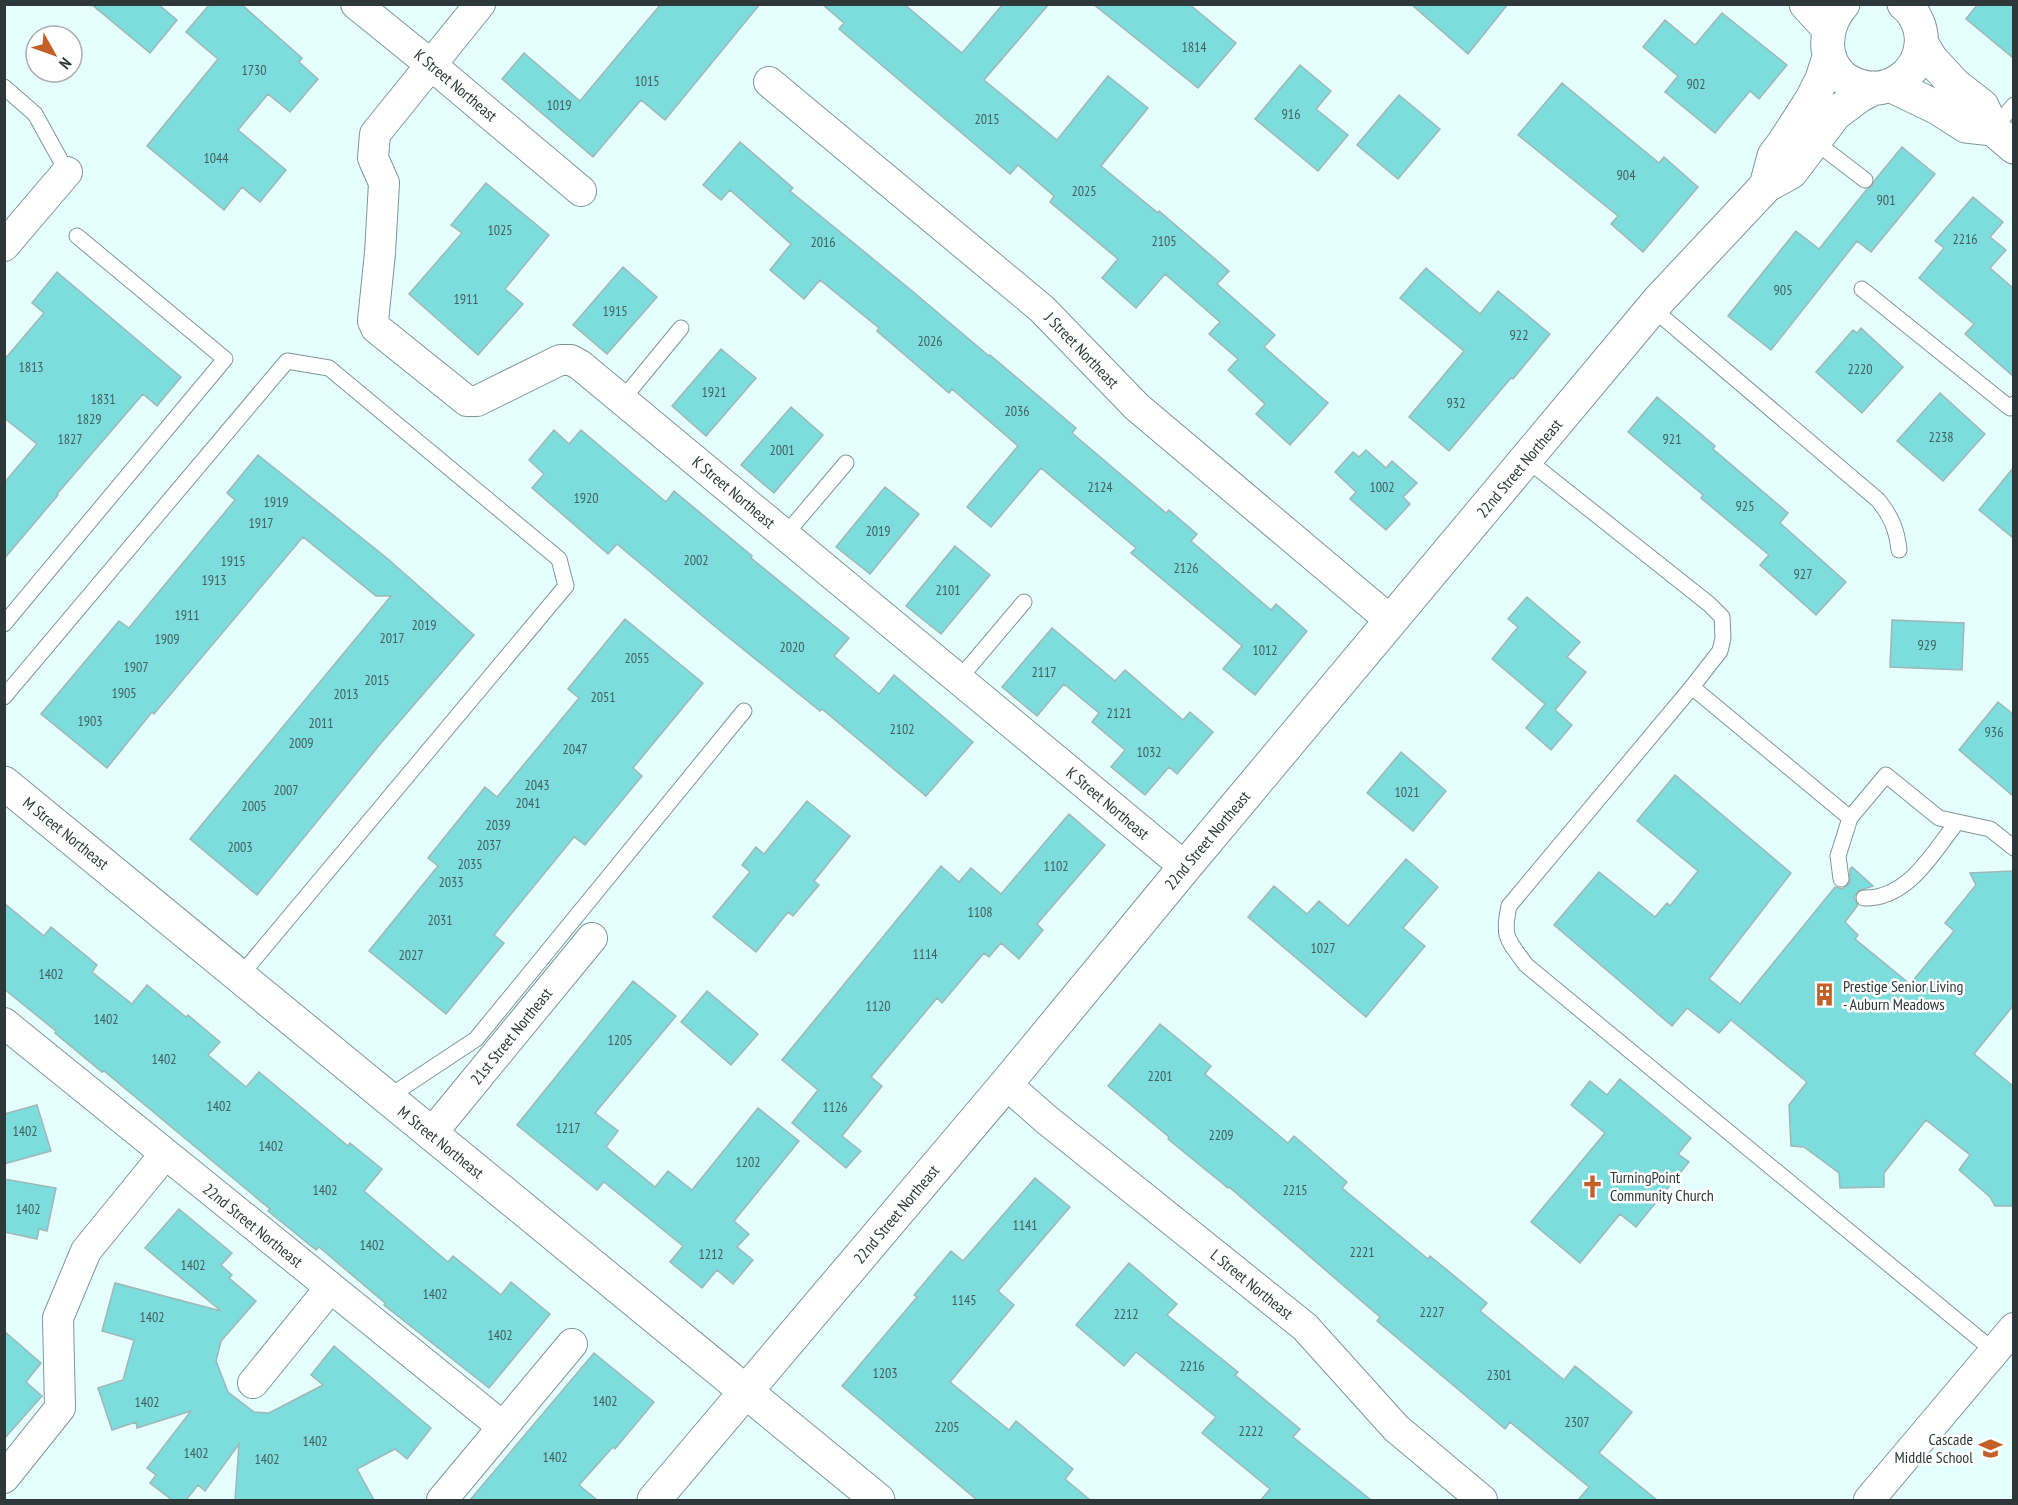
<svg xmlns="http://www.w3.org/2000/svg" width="2018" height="1505" viewBox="0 0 2018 1505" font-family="'PT Sans Narrow',sans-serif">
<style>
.building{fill:#7ddcdc;stroke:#9fb7b7;stroke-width:1.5}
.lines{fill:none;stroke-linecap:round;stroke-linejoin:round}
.service-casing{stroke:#7f9696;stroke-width:17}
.minor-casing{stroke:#7f9696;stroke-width:32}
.tertiary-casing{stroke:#7f9696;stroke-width:35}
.service{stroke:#fff;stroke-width:15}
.minor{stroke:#fff;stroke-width:30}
.tertiary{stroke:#fff;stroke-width:33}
.labels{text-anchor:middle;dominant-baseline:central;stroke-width:5;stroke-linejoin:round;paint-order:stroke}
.number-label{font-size:14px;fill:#426161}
.street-label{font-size:16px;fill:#2e3838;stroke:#fff}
.poi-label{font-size:16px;fill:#2e3838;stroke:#fff;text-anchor:start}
</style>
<rect width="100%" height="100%" fill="#e5fffe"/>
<!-- building -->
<path class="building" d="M91,4H158L177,20L150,53Z
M210,4H241L302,58L299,62L318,79L290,112L268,94L238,130L286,170L260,202L242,187L224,210L147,146L218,59L186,32Z
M661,4H760L665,120L641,100L593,157L502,79L524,53L580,101Z
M822,4H904L962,53L1003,4H1049L984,80L1057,140L1108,76L1148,108L1101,166L1158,213L1159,211L1229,271L1217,284L1275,335L1264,347L1328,403L1290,445L1256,414L1265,404L1228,370L1238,359L1209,334L1220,322L1165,274L1136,308L1102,278L1118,259L1050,202L1054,196L1018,165L1010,174L839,29L844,23Z
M1093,4H1189L1236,43L1198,88Z
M1411,4H1508L1468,54Z
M1978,4H2013V58L1966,19Z
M1722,13L1787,65L1759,99L1750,91L1715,133L1665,92L1678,76L1643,47L1665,20L1695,45Z
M1300,65L1331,91L1316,109L1348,135L1318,171L1255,119Z
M1562,83L1659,163L1664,157L1698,187L1643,252L1611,224L1618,216L1518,135Z
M1399,95L1440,129L1398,179L1357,145Z
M740,142L793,188L790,191L911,290L989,356L990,355L1076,428L1072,433L1166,513L1169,510L1197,534L1191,541L1271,610L1276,604L1307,631L1255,695L1223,669L1242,646L1131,553L1136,548L1041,468L991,527L967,507L1018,446L952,389L949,393L877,331L879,328L820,280L804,299L770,270L791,244L730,190L721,200L703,185Z
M1902,147L1935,174L1871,252L1857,241L1771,350L1728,316L1796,231L1819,249L1867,189L1872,186L1875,180Z
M486,183L549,235L505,289L523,304L478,355L409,294L462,233L451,225Z
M1973,197L2003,222L1990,237L2006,250L1990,268L2013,288V376L1965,334L1974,324L1919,278L1944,248L1935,241Z
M623,267L657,297L607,354L573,325Z
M1426,268L1480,314L1498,291L1550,334L1513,379L1511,378L1449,451L1409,417L1464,351L1400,298Z
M57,272L181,377L157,406L143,394L57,494L58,495L4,559V483L37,444L4,418V360L44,313L32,303Z
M1861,328L1903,367L1862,413L1816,372L1853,330L1857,333Z
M721,349L756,378L706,436L672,406Z
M1940,393L1985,434L1943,481L1897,441Z
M1657,397L1715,446L1713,449L1788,513L1780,523L1846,582L1816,615L1760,565L1769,555L1701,498L1703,495L1628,432Z
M791,407L823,435L774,493L741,465Z
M554,430L569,444L581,430L666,502L674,491L752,556L751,558L849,638L834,656L879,694L894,675L973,742L926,796L822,709L820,711L718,629L617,544L608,554L532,488L544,474L529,460Z
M1366,450L1386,468L1392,461L1417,483L1403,497L1410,504L1386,530L1350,499L1356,492L1335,472L1353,452L1359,457Z
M258,455L388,559L474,635L381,743L257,895L190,839L391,596H376L303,537L154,714L152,712L107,768L41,714L119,621L129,628L235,500L227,493Z
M2013,468V538L1979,510Z
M885,487L919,514L870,574L836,547Z
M955,546L990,575L941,634L906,606Z
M1527,597L1580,642L1567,657L1586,672L1555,710L1572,725L1551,750L1526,728L1545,704L1492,659L1518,627L1508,619Z
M625,619L703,683L633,768L642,776L585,845L574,837L494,935L504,943L446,1014L369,951L438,866L428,858L485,787L497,797L579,698L568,689Z
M1892,620L1964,623L1962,670L1890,667Z
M1052,628L1115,681L1125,670L1183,720L1190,712L1213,732L1177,774L1169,767L1145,795L1111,767L1125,750L1092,722L1099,713L1064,684L1037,716L1002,687Z
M1998,702L2013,714V796L1959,750Z
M1401,752L1446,791L1413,831L1367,793Z
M1675,775L1791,873L1709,979L1740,1004L1835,887L1842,889L1847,886L1850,882V869L1852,867L1873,886L1858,891L1854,898L1858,905L1845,922L1858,935L1855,939L1910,984L1954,931L1945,923L1976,885L1970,873L2013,871V1006L1974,1054L2013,1086V1206H1995L1990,1197L1959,1170L1970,1155L1926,1120L1884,1173V1187L1840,1188L1839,1173L1804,1147L1791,1146L1789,1105L1807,1082L1731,1020L1719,1033L1687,1008L1672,1026L1554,925L1599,872L1655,917L1667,903L1670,906L1698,871L1637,821Z
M807,801L850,836L814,881L819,885L793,916L788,912L756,952L713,917L750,872L742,865L756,847L764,854Z
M1069,814L1105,845L1037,924L1043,930L1019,959L1001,943L989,957L984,953L942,1003L937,998L871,1077L882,1086L842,1136L861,1151L846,1168L792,1123L818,1090L782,1060L941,866L959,882L971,868L1001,894Z
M1406,859L1438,887L1403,928L1425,946L1366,1017L1248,917L1274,886L1307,914L1319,901L1348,926Z
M4,903L44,936L51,927L97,965L92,972L132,1004L147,985L186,1017L188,1015L220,1042L208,1055L246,1087L259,1072L348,1146L350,1143L382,1169L364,1191L448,1262L453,1256L501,1295L511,1282L550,1314L489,1388L384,1305L385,1303L319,1247L316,1250L268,1211L270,1209L104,1071L102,1072L55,1033L56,1031L4,989Z
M633,981L676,1016L595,1113L618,1131L606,1147L655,1187L668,1171L692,1190L758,1108L799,1141L734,1221L749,1234L737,1247L753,1260L733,1284L717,1270L702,1288L670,1262L683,1246L604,1182L597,1190L517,1125Z
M707,991L758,1034L731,1065L681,1022Z
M1160,1024L1211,1066L1205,1074L1288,1143L1294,1136L1347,1182L1342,1188L1428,1259L1430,1256L1487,1303L1480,1311L1564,1380L1575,1366L1632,1412L1599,1453L1657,1500H1578L1589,1487L1510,1422L1505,1429L1377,1321L1380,1317L1229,1187L1228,1188L1168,1139L1169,1137L1108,1086Z
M1620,1079L1691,1138L1678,1154L1689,1162L1636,1227L1620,1214L1580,1263L1531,1222L1605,1133L1571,1105L1590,1081L1607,1095Z
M37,1105L51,1151L4,1164V1114Z
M1035,1178L1070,1207L998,1291L1014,1305L950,1382L1009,1430L1016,1421L1073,1469L1065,1479L1090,1500H977L842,1386L917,1297L914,1295L951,1251L963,1261Z
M4,1179L56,1188L47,1231L39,1229L37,1239L4,1232Z
M179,1209L232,1253L221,1265L232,1275L229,1278L256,1301L221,1341L216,1361L228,1392L254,1412L269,1413L323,1385L311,1375L334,1346L431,1428L407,1459L395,1449L357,1469L374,1500H235L239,1444L205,1491L198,1485L186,1500H172L150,1483L156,1475L147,1468L191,1411L137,1428L136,1422L112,1430L98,1388L123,1380L134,1340L102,1331L115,1283L221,1311L145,1248Z
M1129,1263L1177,1304L1167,1315L1238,1372L1235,1375L1300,1429L1293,1437L1371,1500H1261L1270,1489L1202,1433L1216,1417L1136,1352L1124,1366L1076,1325Z
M4,1331L41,1363L26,1382L42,1396L4,1439Z
M594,1353L654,1402L615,1449L613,1447L579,1485L597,1500H470Z"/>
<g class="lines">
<defs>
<path id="service" d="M4,87L35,114L67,172
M1993,129L2014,105
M1814,141L1865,180
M1862,289L2010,408L2014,404
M1652,308L1878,500C1891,516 1897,530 1899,550
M622,400L681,328
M1526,459L1709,604L1722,617L1723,638L1720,651L1692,687L1509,906C1502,938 1508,940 1526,965L1994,1351
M785,535L846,463
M4,624L225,359L77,236
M959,679L1024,602
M1692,687L1850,818L1886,775L1939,818L1990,829L2014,848
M4,697L287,361L329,368L559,559L566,586L240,976
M1841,879L1838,856L1850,818
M1864,898C1908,899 1933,853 1957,822
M387,1098L476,1039L744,711"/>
<path id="minor" d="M356,4L430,64L581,191
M480,4L375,134L373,158L384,183L380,253L374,311L373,321L376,328L467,401H477L560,360H571L580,365L1185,867
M769,82L1042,309L1137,407L1391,621
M4,246L67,172
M4,1023L503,1427
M1006,1084L1047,1120L1305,1327L1396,1428L1482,1500
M431,1134L592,938
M253,1383L330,1288
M4,1478L60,1408L58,1318L86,1251L165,1154
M442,1500L572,1344
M1869,1500L2014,1328"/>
<path id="tertiary" d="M1806,4L1828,28
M1843,4C1819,31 1822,75 1860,86C1889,95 1918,74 1921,45C1923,31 1916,13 1904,4
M1922,44L1931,59L1955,85L1982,106L1993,129L2014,147
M1890,85L1938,108L1966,126L1993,129
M1766,186L1774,156L1785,141L1812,99L1822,79L1829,57
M4,783L878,1500
M654,1500L1006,1084L1185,867L1659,300L1766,186L1791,172L1835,114L1859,96L1874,88"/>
</defs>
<!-- service casing -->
<use href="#service" class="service-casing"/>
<!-- minor casing -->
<use href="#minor" class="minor-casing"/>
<!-- tertiary casing -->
<use href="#tertiary" class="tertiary-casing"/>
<!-- service -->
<use href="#service" class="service"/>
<!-- minor -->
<use href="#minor" class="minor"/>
<!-- tertiary -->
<use href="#tertiary" class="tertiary"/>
</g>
<!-- icons -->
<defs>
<symbol id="building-bare" viewBox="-9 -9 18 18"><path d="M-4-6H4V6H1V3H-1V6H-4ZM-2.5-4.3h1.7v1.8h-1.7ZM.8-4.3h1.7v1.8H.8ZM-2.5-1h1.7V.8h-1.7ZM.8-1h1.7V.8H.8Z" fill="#c35f29" stroke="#fff" stroke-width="2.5" paint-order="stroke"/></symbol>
<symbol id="church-bare" viewBox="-9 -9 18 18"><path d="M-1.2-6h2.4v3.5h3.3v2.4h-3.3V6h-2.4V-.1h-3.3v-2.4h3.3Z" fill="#c35f29" stroke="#fff" stroke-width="2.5" paint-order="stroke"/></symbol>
<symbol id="school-bare" viewBox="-9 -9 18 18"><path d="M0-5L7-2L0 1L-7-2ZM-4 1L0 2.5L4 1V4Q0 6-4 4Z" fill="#c35f29" stroke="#fff" stroke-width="2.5" paint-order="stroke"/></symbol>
</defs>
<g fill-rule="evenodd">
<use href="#building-bare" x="1808" y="978" width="33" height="33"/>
<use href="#church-bare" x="1576" y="1170" width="33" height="33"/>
<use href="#school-bare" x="1974" y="1432" width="33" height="33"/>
</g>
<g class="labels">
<!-- number labels -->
<g class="number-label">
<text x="1194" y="47">1814</text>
<text x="254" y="70">1730</text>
<text x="647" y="81">1015</text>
<text x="1696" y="84">902</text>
<text x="559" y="105">1019</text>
<text x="1291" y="114">916</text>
<text x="987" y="119">2015</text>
<text x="216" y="158">1044</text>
<text x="1626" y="175">904</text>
<text x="1084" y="191">2025</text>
<text x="1886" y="200">901</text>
<text x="500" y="230">1025</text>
<text x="1965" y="239">2216</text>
<text x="1164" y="241">2105</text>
<text x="823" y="242">2016</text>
<text x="1783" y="290">905</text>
<text x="466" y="299">1911</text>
<text x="615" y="311">1915</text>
<text x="1519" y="335">922</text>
<text x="930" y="341">2026</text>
<text x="31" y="367">1813</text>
<text x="1860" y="369">2220</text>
<text x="714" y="392">1921</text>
<text x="103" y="399">1831</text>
<text x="1456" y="403">932</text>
<text x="1017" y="411">2036</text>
<text x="89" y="419">1829</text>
<text x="1941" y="437">2238</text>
<text x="70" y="439">1827</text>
<text x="1672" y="439">921</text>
<text x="782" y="450">2001</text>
<text x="1100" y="487">2124</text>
<text x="1382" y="487">1002</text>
<text x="586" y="498">1920</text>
<text x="276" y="502">1919</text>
<text x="1745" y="506">925</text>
<text x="261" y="523">1917</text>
<text x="878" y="531">2019</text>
<text x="696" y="560">2002</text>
<text x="233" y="561">1915</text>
<text x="1186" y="568">2126</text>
<text x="1803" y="574">927</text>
<text x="214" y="580">1913</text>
<text x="948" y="590">2101</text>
<text x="187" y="615">1911</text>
<text x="424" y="625">2019</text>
<text x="392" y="638">2017</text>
<text x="167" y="639">1909</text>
<text x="1927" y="645">929</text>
<text x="792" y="647">2020</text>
<text x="1265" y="650">1012</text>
<text x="637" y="658">2055</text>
<text x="136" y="667">1907</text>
<text x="1044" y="672">2117</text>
<text x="377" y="680">2015</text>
<text x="124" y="693">1905</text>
<text x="346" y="694">2013</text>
<text x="603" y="697">2051</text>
<text x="1119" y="713">2121</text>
<text x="90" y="721">1903</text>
<text x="321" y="723">2011</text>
<text x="902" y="729">2102</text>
<text x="1994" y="732">936</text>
<text x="301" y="743">2009</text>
<text x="575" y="749">2047</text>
<text x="1149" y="752">1032</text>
<text x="537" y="785">2043</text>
<text x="286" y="790">2007</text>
<text x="1407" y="792">1021</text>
<text x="528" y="803">2041</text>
<text x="254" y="806">2005</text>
<text x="498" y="825">2039</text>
<text x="489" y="845">2037</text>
<text x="240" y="847">2003</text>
<text x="470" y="864">2035</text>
<text x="1056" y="866">1102</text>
<text x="451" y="882">2033</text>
<text x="980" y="912">1108</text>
<text x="440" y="920">2031</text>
<text x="1323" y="948">1027</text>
<text x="925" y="954">1114</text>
<text x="411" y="955">2027</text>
<text x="51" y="974">1402</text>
<text x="878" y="1006">1120</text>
<text x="106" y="1019">1402</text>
<text x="620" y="1040">1205</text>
<text x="164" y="1059">1402</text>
<text x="1160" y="1076">2201</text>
<text x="219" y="1106">1402</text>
<text x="835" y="1107">1126</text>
<text x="568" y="1128">1217</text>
<text x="25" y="1131">1402</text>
<text x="1221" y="1135">2209</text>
<text x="271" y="1146">1402</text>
<text x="748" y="1162">1202</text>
<text x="325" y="1190">1402</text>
<text x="1295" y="1190">2215</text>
<text x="28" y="1209">1402</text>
<text x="1025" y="1225">1141</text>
<text x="372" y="1245">1402</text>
<text x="1362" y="1252">2221</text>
<text x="711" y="1254">1212</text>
<text x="193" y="1265">1402</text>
<text x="435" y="1294">1402</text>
<text x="964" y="1300">1145</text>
<text x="1432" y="1312">2227</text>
<text x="1126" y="1314">2212</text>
<text x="152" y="1317">1402</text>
<text x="500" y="1335">1402</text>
<text x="1192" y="1366">2216</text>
<text x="885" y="1373">1203</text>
<text x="1499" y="1375">2301</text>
<text x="605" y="1401">1402</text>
<text x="147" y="1402">1402</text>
<text x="1577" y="1422">2307</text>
<text x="947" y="1427">2205</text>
<text x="1251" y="1431">2222</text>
<text x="315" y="1441">1402</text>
<text x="196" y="1453">1402</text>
<text x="555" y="1457">1402</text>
<text x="267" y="1459">1402</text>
</g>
<!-- street labels -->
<g class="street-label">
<text transform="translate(456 85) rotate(40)">K Street Northeast</text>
<text transform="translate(1082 350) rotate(46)">J Street Northeast</text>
<text transform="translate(1519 468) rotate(-50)">22nd Street Northeast</text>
<text transform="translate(734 492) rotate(40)">K Street Northeast</text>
<text transform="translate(1108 803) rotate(40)">K Street Northeast</text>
<text transform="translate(66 833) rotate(39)">M Street Northeast</text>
<text transform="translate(1207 840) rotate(-50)">22nd Street Northeast</text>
<text transform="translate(511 1036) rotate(-51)">21st Street Northeast</text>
<text transform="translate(441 1142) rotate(39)">M Street Northeast</text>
<text transform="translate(896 1214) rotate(-50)">22nd Street Northeast</text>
<text transform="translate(253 1225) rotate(39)">22nd Street Northeast</text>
<text transform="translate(1252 1284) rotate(39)">L Street Northeast</text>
</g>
<!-- poi labels -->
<g class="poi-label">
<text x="1843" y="986">Prestige Senior Living<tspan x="1843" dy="18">- Auburn Meadows</tspan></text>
<text x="1610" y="1177">TurningPoint<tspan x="1610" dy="18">Community Church</tspan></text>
<text x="1973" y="1439" text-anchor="end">Cascade<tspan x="1973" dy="18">Middle School</tspan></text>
</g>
</g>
<!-- border -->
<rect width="2018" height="1505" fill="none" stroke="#2e3838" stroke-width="12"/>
<!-- north arrow -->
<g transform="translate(54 54) rotate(130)"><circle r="28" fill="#ffffff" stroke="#abafaf" stroke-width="1.5"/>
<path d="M0-4.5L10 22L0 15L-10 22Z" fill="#c35f29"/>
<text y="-9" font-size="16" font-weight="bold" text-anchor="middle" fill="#2e3838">N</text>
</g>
</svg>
